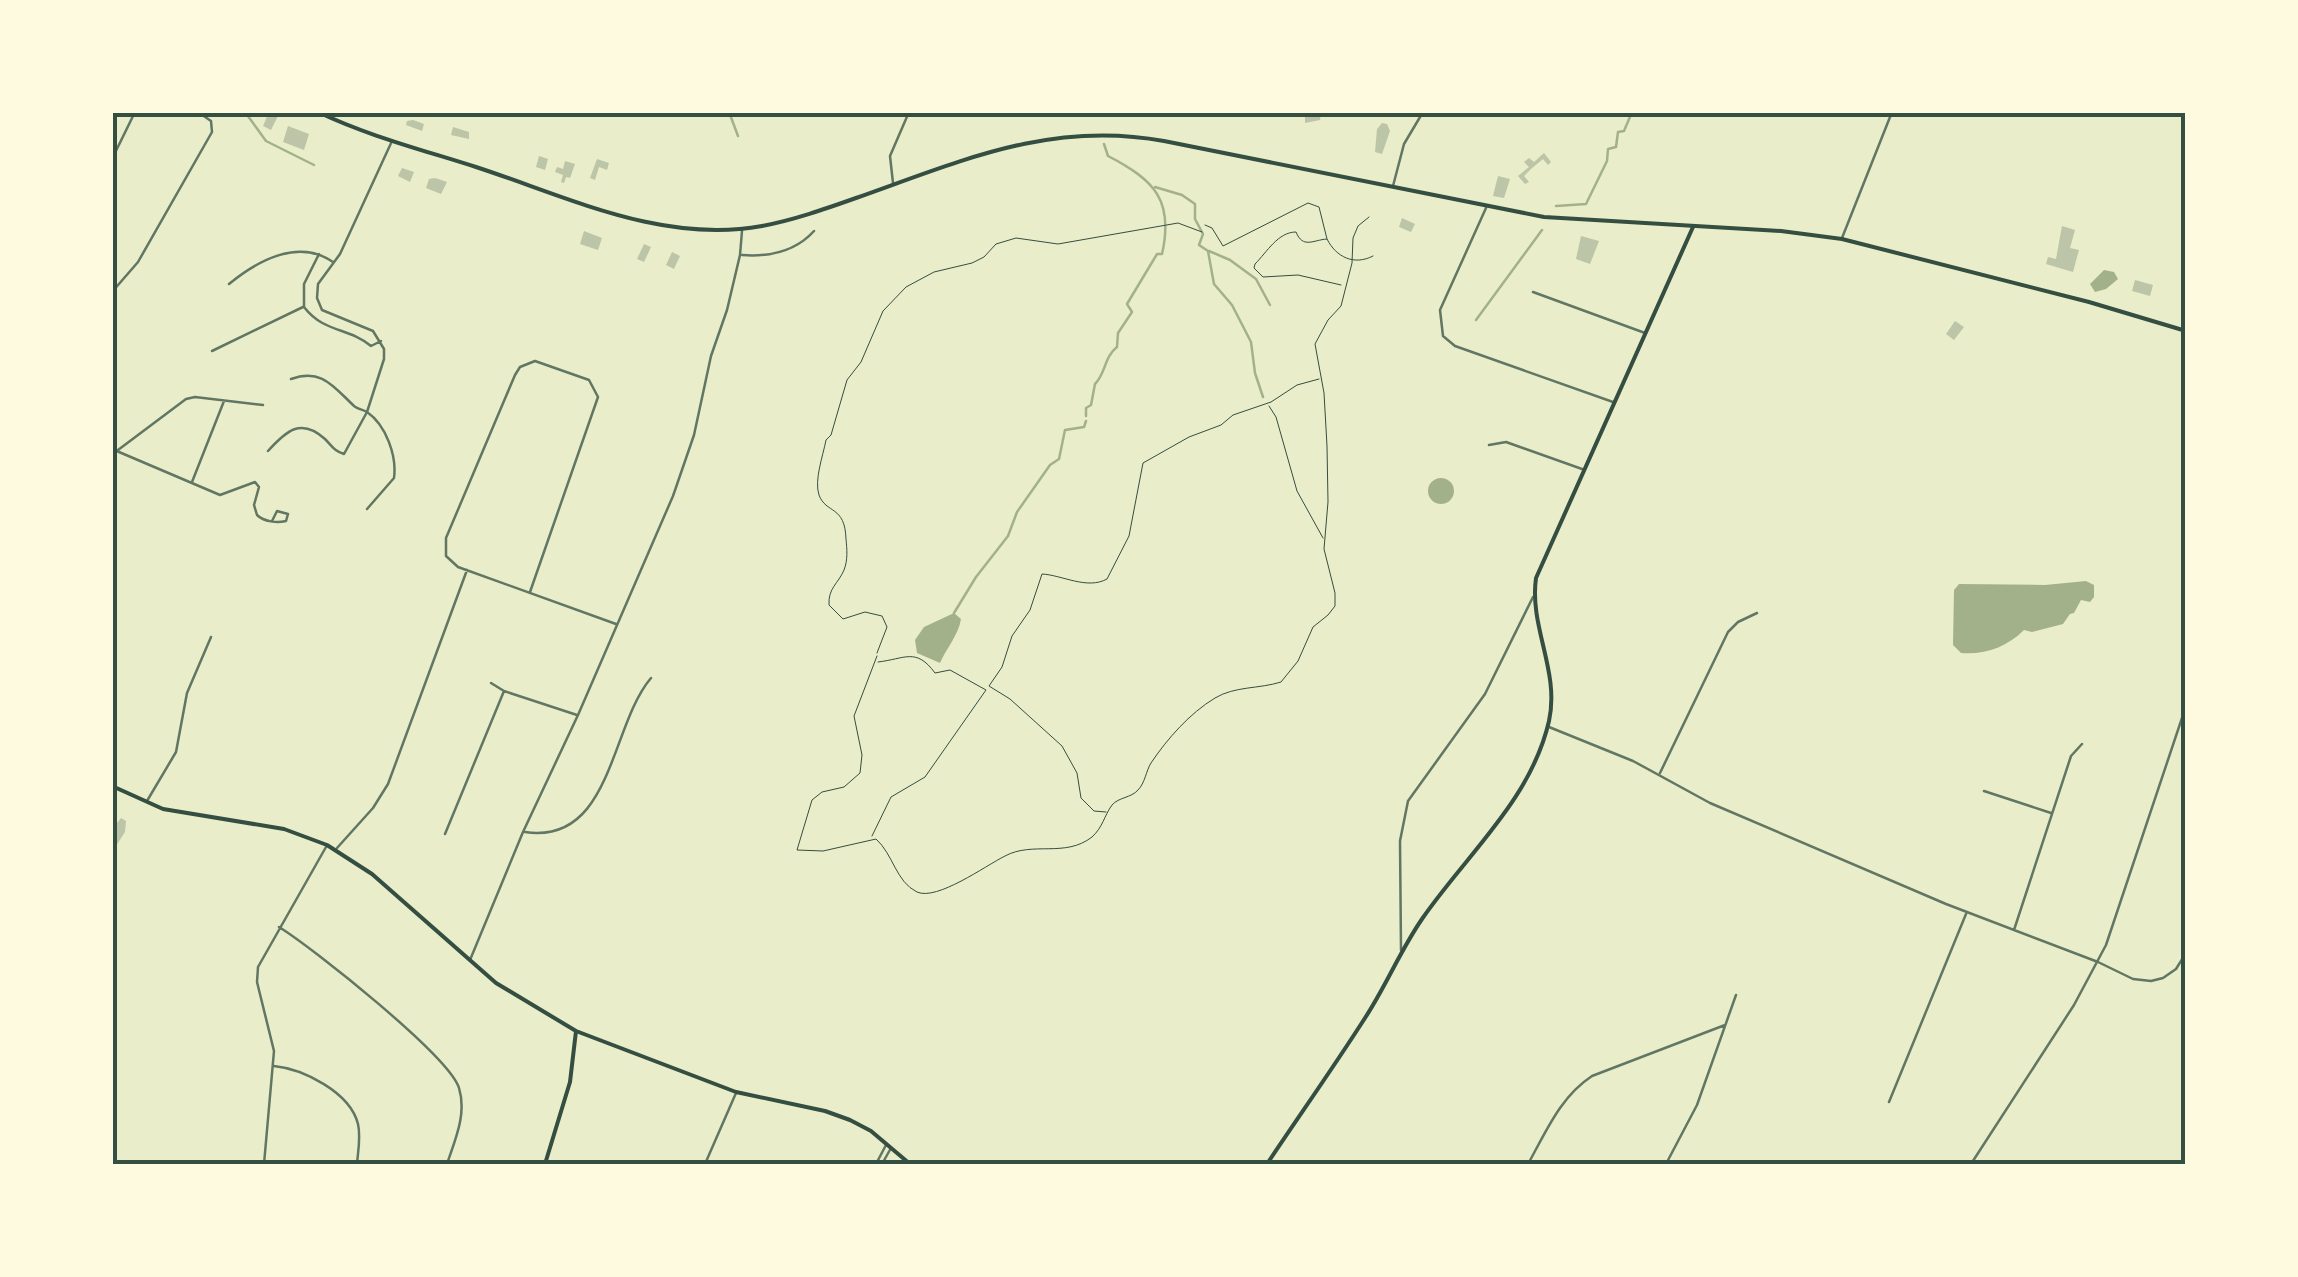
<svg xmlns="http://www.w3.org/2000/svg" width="2298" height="1277" viewBox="0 0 2298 1277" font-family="'DejaVu Sans',sans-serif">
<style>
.water{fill:#a3b18a}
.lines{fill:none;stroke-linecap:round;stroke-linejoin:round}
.stream{stroke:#a3b18a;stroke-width:2.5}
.building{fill:#bcc5a7}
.path{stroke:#344e41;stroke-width:1}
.minor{stroke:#617663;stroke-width:2.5}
.tertiary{stroke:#617663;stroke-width:2.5}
.secondary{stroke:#344e41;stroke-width:4}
.trunk{stroke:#344e41;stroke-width:4}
.neatline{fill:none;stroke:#344e41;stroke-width:4}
</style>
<rect width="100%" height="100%" fill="#e9edc9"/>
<!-- water -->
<path class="water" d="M2104,270L2114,272L2118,279L2106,289L2095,292L2090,284Z
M1428 491a13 13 0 1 1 26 0a13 13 0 1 1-26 0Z
M2086,581L2094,585V597L2090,602L2081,600L2074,613L2070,614L2063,624L2032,632L2024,630C2007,647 1985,655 1961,653L1953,645L1954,590L1959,584L2045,585Z
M954,613L961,619C959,634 946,649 940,663L917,653L915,640L924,627Z"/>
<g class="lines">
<!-- stream -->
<path class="stream" d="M245,112L266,141L314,165
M729,112L738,136
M1155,187L1182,195L1195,204V219L1203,234L1199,245L1208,251L1214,284L1232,305L1251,342L1255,373L1263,397
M1556,206L1586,204L1607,161L1608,149L1616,147L1618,132L1624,131L1632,112
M1209,251L1230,260L1256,279L1270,305
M1476,320L1542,230
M1086,416V408L1091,405L1095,384C1106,373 1104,357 1117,347L1118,333L1132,312L1127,304L1157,254H1162C1174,201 1155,180 1108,156L1104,144
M954,613L976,577L1008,536L1017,512L1050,465L1059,459L1065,430L1084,427L1086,421"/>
</g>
<!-- building -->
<path class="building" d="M269,112L279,114L271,130L263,126Z
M1305,112H1321L1320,120L1305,123Z
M413,120L424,124L422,131L406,125L407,121Z
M1382,123L1387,124L1390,131L1382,154L1375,152L1377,129Z
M288,126L309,134L304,150L283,142Z
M453,127L469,132V139L451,135Z
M1544,153L1551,162L1548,165L1543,159L1531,169L1524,176L1529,182L1525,184L1518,176L1529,167L1524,162L1529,158L1534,162Z
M539,156L548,159L545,170L536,167Z
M597,159L609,163L607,170L599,167L595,180L590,178Z
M565,161L575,164L570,178L566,177L564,183L561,182L563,175L555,172L557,167L563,169Z
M402,168L414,172L410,182L398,176Z
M1498,176L1510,179L1504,198L1493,196Z
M435,178L447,182L441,194L426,188L429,179Z
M1402,218L1415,224L1411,232L1399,227Z
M2062,226L2075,230L2070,248L2079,250L2073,272L2046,264L2048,257L2056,259Z
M584,231L602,238L598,250L580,244Z
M1581,236L1599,241L1590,264L1576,259Z
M644,244L651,247L644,262L637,259Z
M672,252L680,256L674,269L666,265Z
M2135,280L2153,285L2150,296L2132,291Z
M1955,321L1964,327L1954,340L1946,334Z
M121,818L126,821L125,832L112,852V829Z"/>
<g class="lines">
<!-- path -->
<path class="path" d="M1205,225L1212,228L1223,246L1308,203L1319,207L1327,239
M1341,285L1298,275L1263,277L1254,268L1255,264C1267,252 1278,232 1296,232C1303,249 1313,240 1327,239C1336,257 1354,266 1373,256
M1269,406L1276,417L1297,491L1323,538
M877,653L887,627L882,616L865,612L843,619L829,605C828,588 838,584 844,570C848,560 847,549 846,539C845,505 826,514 819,495C814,480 823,456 826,440L831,435L847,380L861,362L883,311L906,287L934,272L972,263L984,257L996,244L1016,238L1058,244L1178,223L1202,232
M877,656L854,716L862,755L860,773L844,787L822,792L812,800L797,850L823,851L876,839C893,854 896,882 917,892C937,901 985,866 1005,856C1033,841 1065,858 1092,837C1103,827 1104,816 1112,805C1119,797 1131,798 1138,790C1145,783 1146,771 1151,763C1167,739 1190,713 1215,698C1235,686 1259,689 1281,682L1298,661L1313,627L1328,615L1335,606V593L1324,549L1328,502L1327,446L1324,393L1315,344L1328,320L1341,306L1352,263L1353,238L1358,226L1369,217
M1106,812L1094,811L1081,798L1077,773L1062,746L1010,699L989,686L1002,667L1012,636L1030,610L1042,574C1062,575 1087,590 1107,579L1129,536L1143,463L1189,437L1221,425L1233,415L1271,402L1297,385L1319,379
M872,836L891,797L925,777L986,690L950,670L935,673C916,647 905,659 878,662"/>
<!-- minor -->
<path class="minor" d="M893,183L890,156L909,112
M1393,186L1404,144L1423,112
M1486,208L1440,310L1443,336L1455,346L1613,402
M1842,238L1892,112
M319,254L304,284V307C324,333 348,327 371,346L381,341
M742,255C769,257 795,252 814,231
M229,284C257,261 298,238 333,262
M112,292L138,262L212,132L211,121L198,112
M1533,292L1645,333
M212,351L303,307
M291,379C321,368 333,386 353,405C356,409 362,409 367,412C386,425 397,456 394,478L367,509
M1489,445L1506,442L1582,469
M112,449L220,495L255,482L259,487L254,505L257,515C264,522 277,523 286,521L288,514L277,511L272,521
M118,450L186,399L195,397L263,405
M268,451C286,431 301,417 325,439C332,446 334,451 344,454L367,412L384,359V349L373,331L322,310L317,298L318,284L340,254L392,141
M192,482L224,401
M530,592L598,397L589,380L535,361L520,367L515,375L446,538V556L458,567L616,624
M491,683L504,691L577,715
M1549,727L1633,761L1710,803L1946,904L2098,962L2133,979L2151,981L2163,978L2176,969L2186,953
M1660,773L1728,632L1738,622L1757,613
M1984,791L2051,813
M147,801L176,752L187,693L211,637
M525,832C612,845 610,726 651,678
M445,834L504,691
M337,848L373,808L388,784L467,570
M279,927C313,948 449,1056 459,1088C467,1114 455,1140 447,1164
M2014,930L2071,756L2082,744
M1401,950L1400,841L1408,801L1485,694L1533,597
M274,1066C303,1069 350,1092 358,1124C361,1137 358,1151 357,1164
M1889,1102L1966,914
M264,1164L274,1051L257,982L258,967L326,847
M705,1164L736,1093
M876,1164L886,1145
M882,1164L891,1148
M1528,1164C1546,1132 1560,1097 1592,1076L1725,1025
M1666,1164L1697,1105L1736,995"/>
<!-- tertiary -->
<path class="tertiary" d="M112,159L135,112
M470,960L523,832L578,715L673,496L694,435L711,356L727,310L740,255L742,231
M1971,1164L2074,1005L2106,945L2186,706"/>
<!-- secondary -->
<path class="secondary" d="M112,786L163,809L284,829L327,845L372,874L496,983L576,1031L736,1092L825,1111L850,1120L871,1131L910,1164
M545,1164L570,1082L576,1031
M1267,1164C1299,1116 1333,1068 1365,1018C1386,986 1400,951 1422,919C1466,855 1531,800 1549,721C1560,671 1529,627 1536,578L1693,227"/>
<!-- trunk -->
<path class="trunk" d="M318,112C368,136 423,150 476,167C568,197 662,244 762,226C794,220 825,209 856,198C961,161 1051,120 1164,141L1544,217L1781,231L1842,239L2089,302L2186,331"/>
</g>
<!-- border -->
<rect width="2298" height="1277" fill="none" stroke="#fefae0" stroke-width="230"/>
<rect x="115" y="115" width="2068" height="1047" class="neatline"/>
</svg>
